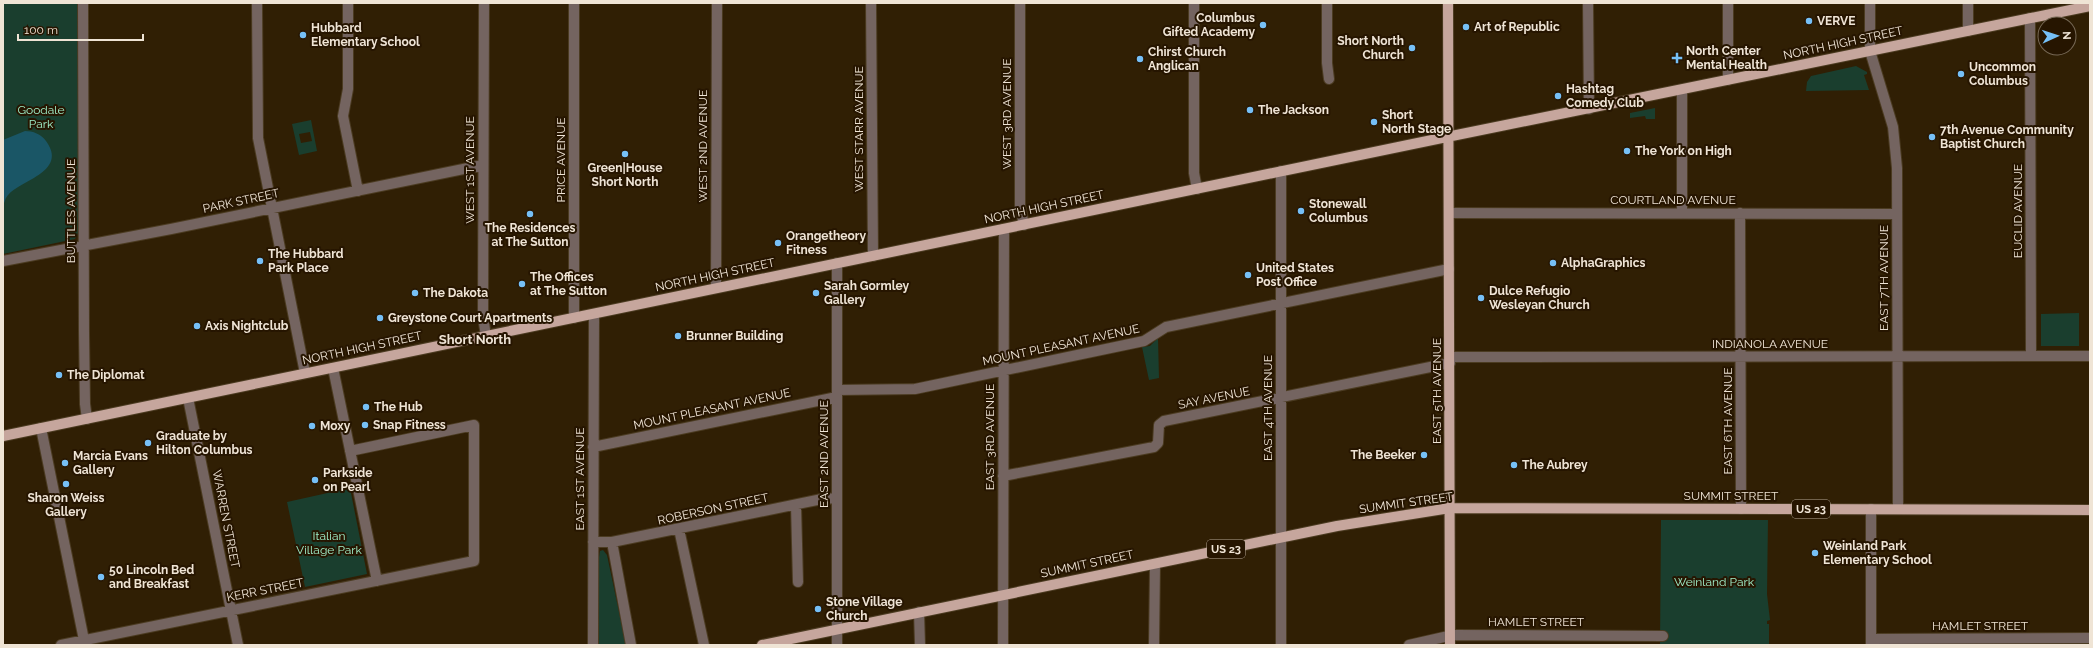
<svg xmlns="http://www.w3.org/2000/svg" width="2093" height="648" viewBox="0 0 2093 648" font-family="Raleway,sans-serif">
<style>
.green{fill:#1a3e2e;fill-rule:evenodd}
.water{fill:#1a5666}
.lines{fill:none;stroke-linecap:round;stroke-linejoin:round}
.minor-casing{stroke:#4b3b21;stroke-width:12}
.major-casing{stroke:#4b3b21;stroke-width:12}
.minor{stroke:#746460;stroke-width:10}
.major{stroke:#c6a69d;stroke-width:10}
.poi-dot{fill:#76c0f7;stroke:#261500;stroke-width:1.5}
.labels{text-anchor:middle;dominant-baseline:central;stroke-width:4;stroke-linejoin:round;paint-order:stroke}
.shield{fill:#261500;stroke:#b3a695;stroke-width:1}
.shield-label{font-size:11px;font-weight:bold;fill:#efe4d5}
.poi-label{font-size:12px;font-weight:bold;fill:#efe4d5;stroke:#261500;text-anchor:start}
.street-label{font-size:12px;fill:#efe4d5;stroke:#261500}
.park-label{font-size:12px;fill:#a0f0ca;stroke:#261500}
.neighbourhood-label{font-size:13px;font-weight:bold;fill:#efe4d5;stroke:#261500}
</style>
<rect width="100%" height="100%" fill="#301f04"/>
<!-- green -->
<path class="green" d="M3,3H78L79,231L75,239L3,254Z
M1856,66L1867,72V74L1864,75L1869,90L1806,91L1807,82L1811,76Z
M1655,108V119H1646L1645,116L1630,118V113Z
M311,120L317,151L299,155L292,124ZM310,132L312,141L301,143L299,134Z
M2079,313V346H2041V314Z
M1158,338L1159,378L1149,380L1142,347L1150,346Z
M350,488L367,574L305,587L287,502Z
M1661,520H1768L1767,594L1770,620L1767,621V624H1769V645H1660Z
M603,550L607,555L626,645H599V557L600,551Z"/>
<!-- water -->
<path class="water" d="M25,131C33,131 41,134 46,141C68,171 22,180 9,194C5,198 4,203 3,208V140Z"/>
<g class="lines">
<defs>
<path id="minor" d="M83,3L84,332L85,404L87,419
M257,3L258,138L305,373
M348,3V89L343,116L358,191
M484,3L483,317L486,336
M871,3L873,256
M1020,3V206L1024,225
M1194,3V173L1197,189
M1327,3V63L1329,79
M1588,3L1589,109
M1728,3V80
M1870,3V51L1893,127L1897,168L1898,509
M2030,18L2031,356
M1968,31V3
M1682,90V213
M1281,171V645
M1449,213L1897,214
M1740,213L1741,509
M3,261L171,229L483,165
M837,263V645
M716,288L717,3
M574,318V3
M1450,357L2090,356
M333,368L377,581
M837,390L915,389L1144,341L1166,327L1449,269
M188,398L238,645
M41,428L85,645
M593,447L837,397
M1003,476L1154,447L1158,443L1159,425L1164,421L1450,363
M796,505L798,582
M679,529L704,645
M593,542H612L822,499L837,498
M612,542L631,645
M919,612L920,645
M1871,639L2090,638
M61,645L474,561V425L350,451
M593,645L594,314
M1003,645L1004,229
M1154,645L1155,564
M1409,645L1453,635L1663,636
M1871,645V509"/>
<path id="major" d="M1448,3L1450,645
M3,436L1437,139L2090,6
M762,645L1337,526L1450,508L2090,510"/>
</defs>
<!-- minor casing -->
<use href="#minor" class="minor-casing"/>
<!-- major casing -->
<use href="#major" class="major-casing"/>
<!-- minor -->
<use href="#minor" class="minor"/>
<!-- major -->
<use href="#major" class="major"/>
</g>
<!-- markers -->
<g class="poi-dot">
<circle cx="1809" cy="21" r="4"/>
<circle cx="1263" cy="25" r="4"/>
<circle cx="1466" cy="27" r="4"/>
<circle cx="303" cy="35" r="4"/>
<circle cx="1412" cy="48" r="4"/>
<path d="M1675 52h4v4h4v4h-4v4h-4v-4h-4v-4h4z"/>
<circle cx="1140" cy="59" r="4"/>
<circle cx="1961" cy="74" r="4"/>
<circle cx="1558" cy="96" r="4"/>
<circle cx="1250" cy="110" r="4"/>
<circle cx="1374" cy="122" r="4"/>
<circle cx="1932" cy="137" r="4"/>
<circle cx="1627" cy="151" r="4"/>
<circle cx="625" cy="154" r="4"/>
<circle cx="1301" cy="211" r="4"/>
<circle cx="530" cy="214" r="4"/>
<circle cx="778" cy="243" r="4"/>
<circle cx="260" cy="261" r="4"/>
<circle cx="1553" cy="263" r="4"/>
<circle cx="1248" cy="275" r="4"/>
<circle cx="522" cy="284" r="4"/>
<circle cx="415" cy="293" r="4"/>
<circle cx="816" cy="293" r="4"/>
<circle cx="1481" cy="298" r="4"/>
<circle cx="380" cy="318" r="4"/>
<circle cx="197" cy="326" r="4"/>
<circle cx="678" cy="336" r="4"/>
<circle cx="59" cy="375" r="4"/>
<circle cx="366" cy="407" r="4"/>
<circle cx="365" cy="425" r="4"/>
<circle cx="312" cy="426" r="4"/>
<circle cx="148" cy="443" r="4"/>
<circle cx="1424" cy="455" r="4"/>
<circle cx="65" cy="463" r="4"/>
<circle cx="1514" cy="465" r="4"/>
<circle cx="315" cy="480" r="4"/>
<circle cx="66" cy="484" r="4"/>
<circle cx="1815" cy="553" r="4"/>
<circle cx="101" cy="577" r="4"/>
<circle cx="818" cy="609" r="4"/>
</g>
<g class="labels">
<!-- shield labels -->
<g class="shield">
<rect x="1792" y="500" width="38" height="18" rx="3"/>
<rect x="1207" y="540" width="38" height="18" rx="3"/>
</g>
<g class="shield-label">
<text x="1811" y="509">US 23</text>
<text x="1226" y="549">US 23</text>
</g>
<!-- poi labels -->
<g class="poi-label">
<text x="1255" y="18" text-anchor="end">Columbus<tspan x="1255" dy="14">Gifted Academy</tspan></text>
<text x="1817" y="21">VERVE</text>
<text x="1474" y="27">Art of Republic</text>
<text x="311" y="28">Hubbard<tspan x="311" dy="14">Elementary School</tspan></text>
<text x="1404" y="41" text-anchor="end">Short North<tspan x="1404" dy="14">Church</tspan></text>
<text x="1686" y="51">North Center<tspan x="1686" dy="14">Mental Health</tspan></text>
<text x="1148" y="52">Chirst Church<tspan x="1148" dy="14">Anglican</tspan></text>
<text x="1969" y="67">Uncommon<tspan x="1969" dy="14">Columbus</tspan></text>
<text x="1566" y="89">Hashtag<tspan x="1566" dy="14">Comedy Club</tspan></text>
<text x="1258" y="110">The Jackson</text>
<text x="1382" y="115">Short<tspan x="1382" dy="14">North Stage</tspan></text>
<text x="1940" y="130">7th Avenue Community<tspan x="1940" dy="14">Baptist Church</tspan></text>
<text x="1635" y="151">The York on High</text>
<text x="625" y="168" text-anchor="middle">Green|House<tspan x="625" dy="14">Short North</tspan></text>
<text x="1309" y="204">Stonewall<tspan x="1309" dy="14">Columbus</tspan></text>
<text x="530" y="228" text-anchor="middle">The Residences<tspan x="530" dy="14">at The Sutton</tspan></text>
<text x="786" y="236">Orangetheory<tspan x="786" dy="14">Fitness</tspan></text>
<text x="268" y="254">The Hubbard<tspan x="268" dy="14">Park Place</tspan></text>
<text x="1561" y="263">AlphaGraphics</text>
<text x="1256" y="268">United States<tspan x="1256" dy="14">Post Office</tspan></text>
<text x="530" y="277">The Offices<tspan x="530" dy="14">at The Sutton</tspan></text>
<text x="824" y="286">Sarah Gormley<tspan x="824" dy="14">Gallery</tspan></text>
<text x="1489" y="291">Dulce Refugio<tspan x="1489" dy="14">Wesleyan Church</tspan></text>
<text x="423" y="293">The Dakota</text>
<text x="388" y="318">Greystone Court Apartments</text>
<text x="205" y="326">Axis Nightclub</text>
<text x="686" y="336">Brunner Building</text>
<text x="67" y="375">The Diplomat</text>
<text x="374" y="407">The Hub</text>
<text x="373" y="425">Snap Fitness</text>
<text x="320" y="426">Moxy</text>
<text x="156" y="436">Graduate by<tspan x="156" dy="14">Hilton Columbus</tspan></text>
<text x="1416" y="455" text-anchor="end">The Beeker</text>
<text x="73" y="456">Marcia Evans<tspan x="73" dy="14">Gallery</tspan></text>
<text x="1522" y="465">The Aubrey</text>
<text x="323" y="473">Parkside<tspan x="323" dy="14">on Pearl</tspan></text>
<text x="66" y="498" text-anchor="middle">Sharon Weiss<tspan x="66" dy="14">Gallery</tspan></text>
<text x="1823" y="546">Weinland Park<tspan x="1823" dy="14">Elementary School</tspan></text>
<text x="109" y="570">50 Lincoln Bed<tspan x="109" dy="14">and Breakfast</tspan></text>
<text x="826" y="602">Stone Village<tspan x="826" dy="14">Church</tspan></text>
</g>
<!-- street labels -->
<g class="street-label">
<text transform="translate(1843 43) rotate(-12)">NORTH HIGH STREET</text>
<text transform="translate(1007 114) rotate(-90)">WEST 3RD AVENUE</text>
<text transform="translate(859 129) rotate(-90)">WEST STARR AVENUE</text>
<text transform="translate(703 146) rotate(-90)">WEST 2ND AVENUE</text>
<text transform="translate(561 160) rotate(-90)">PRICE AVENUE</text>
<text transform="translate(470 170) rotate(-90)">WEST 1ST AVENUE</text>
<text x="1673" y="200">COURTLAND AVENUE</text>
<text transform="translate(241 201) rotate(-12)">PARK STREET</text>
<text transform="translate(1044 207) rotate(-12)">NORTH HIGH STREET</text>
<text transform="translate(71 211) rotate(-90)">BUTTLES AVENUE</text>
<text transform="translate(2018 211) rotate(-90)">EUCLID AVENUE</text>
<text transform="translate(715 275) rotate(-12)">NORTH HIGH STREET</text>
<text transform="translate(1884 278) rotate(-90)">EAST 7TH AVENUE</text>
<text x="1770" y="344">INDIANOLA AVENUE</text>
<text transform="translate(1061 345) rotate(-12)">MOUNT PLEASANT AVENUE</text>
<text transform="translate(362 348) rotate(-12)">NORTH HIGH STREET</text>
<text transform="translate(1437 391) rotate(-90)">EAST 5TH AVENUE</text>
<text transform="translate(1214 398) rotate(-11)">SAY AVENUE</text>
<text transform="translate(1268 408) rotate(-90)">EAST 4TH AVENUE</text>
<text transform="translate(712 409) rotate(-12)">MOUNT PLEASANT AVENUE</text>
<text transform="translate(1728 421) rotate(-90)">EAST 6TH AVENUE</text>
<text transform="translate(990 437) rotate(-90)">EAST 3RD AVENUE</text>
<text transform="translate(824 454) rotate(-90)">EAST 2ND AVENUE</text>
<text transform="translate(580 479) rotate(-90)">EAST 1ST AVENUE</text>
<text x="1731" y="496">SUMMIT STREET</text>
<text transform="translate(1406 503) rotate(-8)">SUMMIT STREET</text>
<text transform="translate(713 509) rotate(-12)">ROBERSON STREET</text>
<text transform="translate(226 519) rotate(79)">WARREN STREET</text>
<text transform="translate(1087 564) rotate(-12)">SUMMIT STREET</text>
<text transform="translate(265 590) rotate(-11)">KERR STREET</text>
<text x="1536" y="622">HAMLET STREET</text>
<text x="1980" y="626">HAMLET STREET</text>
</g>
<!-- park labels -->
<g class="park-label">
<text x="41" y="110">Goodale<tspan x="41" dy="14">Park</tspan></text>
<text x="329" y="536">Italian<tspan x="329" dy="14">Village Park</tspan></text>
<text x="1714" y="582">Weinland Park</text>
</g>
<!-- neighbourhood labels -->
<g class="neighbourhood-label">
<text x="475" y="339">Short North</text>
</g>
</g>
<!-- border -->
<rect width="2093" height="648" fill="none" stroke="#efe4d5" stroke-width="8"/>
<!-- north arrow -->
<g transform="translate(2057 36) rotate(87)"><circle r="19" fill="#261500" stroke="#766855"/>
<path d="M0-3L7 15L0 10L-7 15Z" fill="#76c0f7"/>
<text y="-6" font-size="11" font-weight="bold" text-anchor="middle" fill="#efe4d5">N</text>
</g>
<!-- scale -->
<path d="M18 34v6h125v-6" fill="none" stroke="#efe4d5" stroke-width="2"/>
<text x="24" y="34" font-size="12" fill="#efe4d5" stroke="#261500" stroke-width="3" paint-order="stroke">100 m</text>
</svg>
